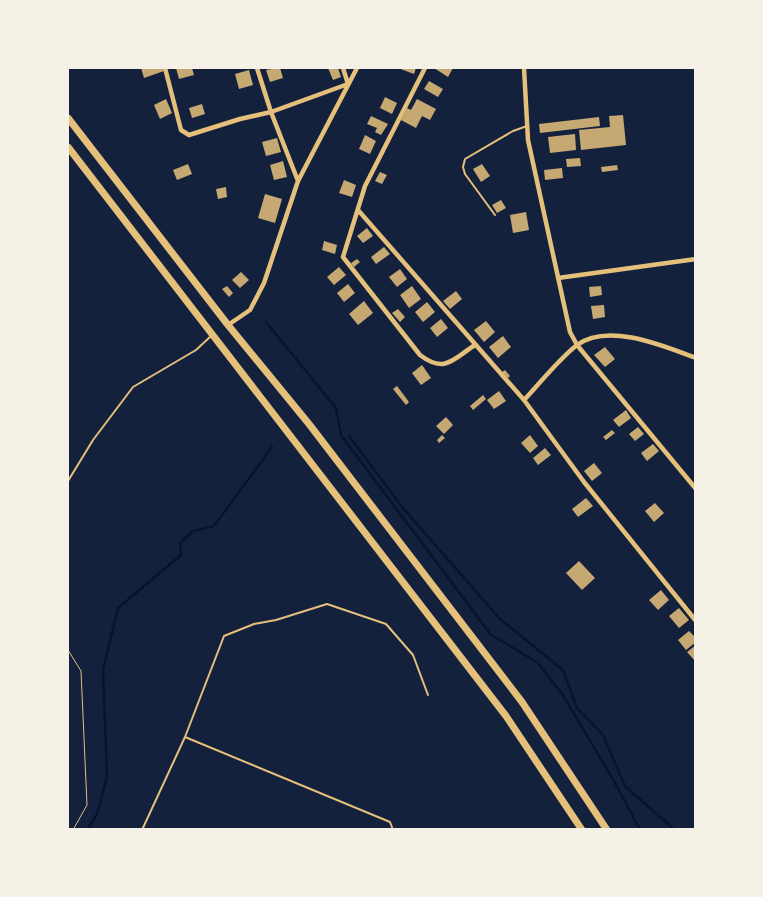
<svg xmlns="http://www.w3.org/2000/svg" width="763" height="897" viewBox="0 0 763 897" font-family="'Archivo Narrow',sans-serif">
<style>
.lines{fill:none;stroke-linecap:round;stroke-linejoin:round}
.stream{stroke:#0b132b;stroke-width:2.5}
.building{fill:#c6a872}
.path{stroke:#e5c07b;stroke-width:1}
.service{stroke:#e5c07b;stroke-width:2}
.minor{stroke:#e5c07b;stroke-width:4.5}
.trunk{stroke:#e5c07b;stroke-width:7}
</style>
<rect width="100%" height="100%" fill="#14213d"/>
<g class="lines">
<!-- stream -->
<path class="stream" d="M266,322L336,408L341,435L491,635L537,662L563,695L615,783L638,826L643,830
M349,436L402,507L500,619L563,670L577,708L603,735L625,786L675,830
M87,830L97,814L107,777L103,670L118,608L181,555L180,543L193,531L214,526L272,447"/>
</g>
<!-- building -->
<path class="building" d="M141,68H162L164,71L144,78Z
M176,68H192L194,75L179,79Z
M276,68H280L283,78L270,82L266,70Z
M328,68H338L341,77L333,80Z
M398,68H416L414,74Z
M434,68H453L448,77Z
M249,70L253,85L239,89L235,74Z
M429,81L443,89L438,97L424,89Z
M385,97L397,103L392,114L380,108Z
M166,99L172,113L160,119L154,105Z
M417,99L436,109L430,120L422,116L416,128L401,120L407,108L411,110Z
M202,104L205,114L192,118L189,108Z
M623,115L626,145L581,150L579,130L610,127L609,116Z
M371,116L388,124L381,135L375,132L377,128L367,124Z
M599,117L600,126L540,133L539,124Z
M575,134L576,150L550,153L548,137Z
M365,135L376,141L370,154L359,149Z
M277,138L281,152L266,156L262,142Z
M580,158L581,166L567,167L566,159Z
M283,161L287,177L274,180L270,165Z
M188,164L192,174L177,180L173,170Z
M482,164L490,176L481,182L473,169Z
M617,165L618,170L602,172L601,167Z
M562,168L563,178L545,180L544,170Z
M380,172L387,175L382,184L375,181Z
M344,180L356,185L352,197L339,193Z
M226,187L227,197L218,199L216,189Z
M265,194L282,199L275,223L258,218Z
M501,200L506,208L497,213L492,205Z
M526,212L529,230L513,233L510,215Z
M367,228L373,236L363,243L357,236Z
M324,241L337,245L335,254L322,250Z
M384,247L390,254L376,264L371,257Z
M357,259L360,262L354,267L351,263Z
M339,267L346,275L334,285L327,277Z
M400,269L407,279L397,287L389,277Z
M241,272L249,280L240,288L232,280Z
M348,284L355,293L344,302L337,293Z
M227,286L233,293L229,297L222,289Z
M412,286L421,299L409,308L400,295Z
M601,286L602,295L590,297L589,287Z
M456,291L462,299L450,309L443,301Z
M364,301L373,313L358,325L349,314Z
M427,302L435,312L423,322L415,312Z
M604,305L605,317L593,319L591,306Z
M398,309L405,317L400,322L392,313Z
M441,319L448,328L437,337L430,328Z
M486,321L495,332L484,342L474,330Z
M503,336L511,347L498,358L489,347Z
M605,347L615,359L605,367L594,355Z
M422,365L431,378L421,385L412,373Z
M505,370L510,376L508,378L502,372Z
M397,386L409,402L406,405L393,389Z
M499,391L506,401L494,409L487,400Z
M483,395L486,399L473,410L470,406Z
M626,410L631,418L619,427L613,420Z
M446,417L453,425L444,434L436,426Z
M638,427L644,434L635,441L629,434Z
M612,430L615,433L606,440L603,437Z
M442,435L445,438L439,443L437,440Z
M530,435L538,446L530,453L521,443Z
M653,444L659,451L647,461L641,453Z
M545,448L551,455L538,465L533,458Z
M594,463L602,473L592,481L584,471Z
M586,498L593,506L578,517L572,509Z
M655,503L664,513L654,522L645,511Z
M579,561L595,578L582,590L566,573Z
M661,590L669,600L658,610L649,600Z
M679,608L689,620L679,628L669,616Z
M689,631L696,638V642L686,650L678,640Z
M696,645V662L687,652Z"/>
<g class="lines">
<!-- path -->
<path class="path" d="M68,650L81,671L87,805L73,830"/>
<!-- service -->
<path class="service" d="M495,215L465,174L463,167L465,159L513,131L527,126
M68,481L93,440L133,387L196,350L211,336
M185,737L390,822L393,830
M142,830L185,737L224,636L254,624L276,620L327,604L386,624L413,655L428,695"/>
<!-- minor -->
<path class="minor" d="M165,68L181,130L189,135L240,119L271,112L348,84L343,68
M257,68L271,112L298,181
M425,68L365,186L343,257L420,355C445,374 453,359 475,345
M524,68L528,140L570,332L577,345L696,489
M358,210L524,400L584,482L696,621
M558,278L696,259
M228,325L250,310L264,283L298,181L357,68
M524,400C539,384 560,358 577,345C608,322 664,346 696,358"/>
<!-- trunk -->
<path class="trunk" d="M68,118L228,325L309,424L522,702L607,830
M68,147L506,716L582,830"/>
</g>
<!-- border -->
<rect width="763" height="897" fill="none" stroke="#f6f1e7" stroke-width="138"/>
</svg>
